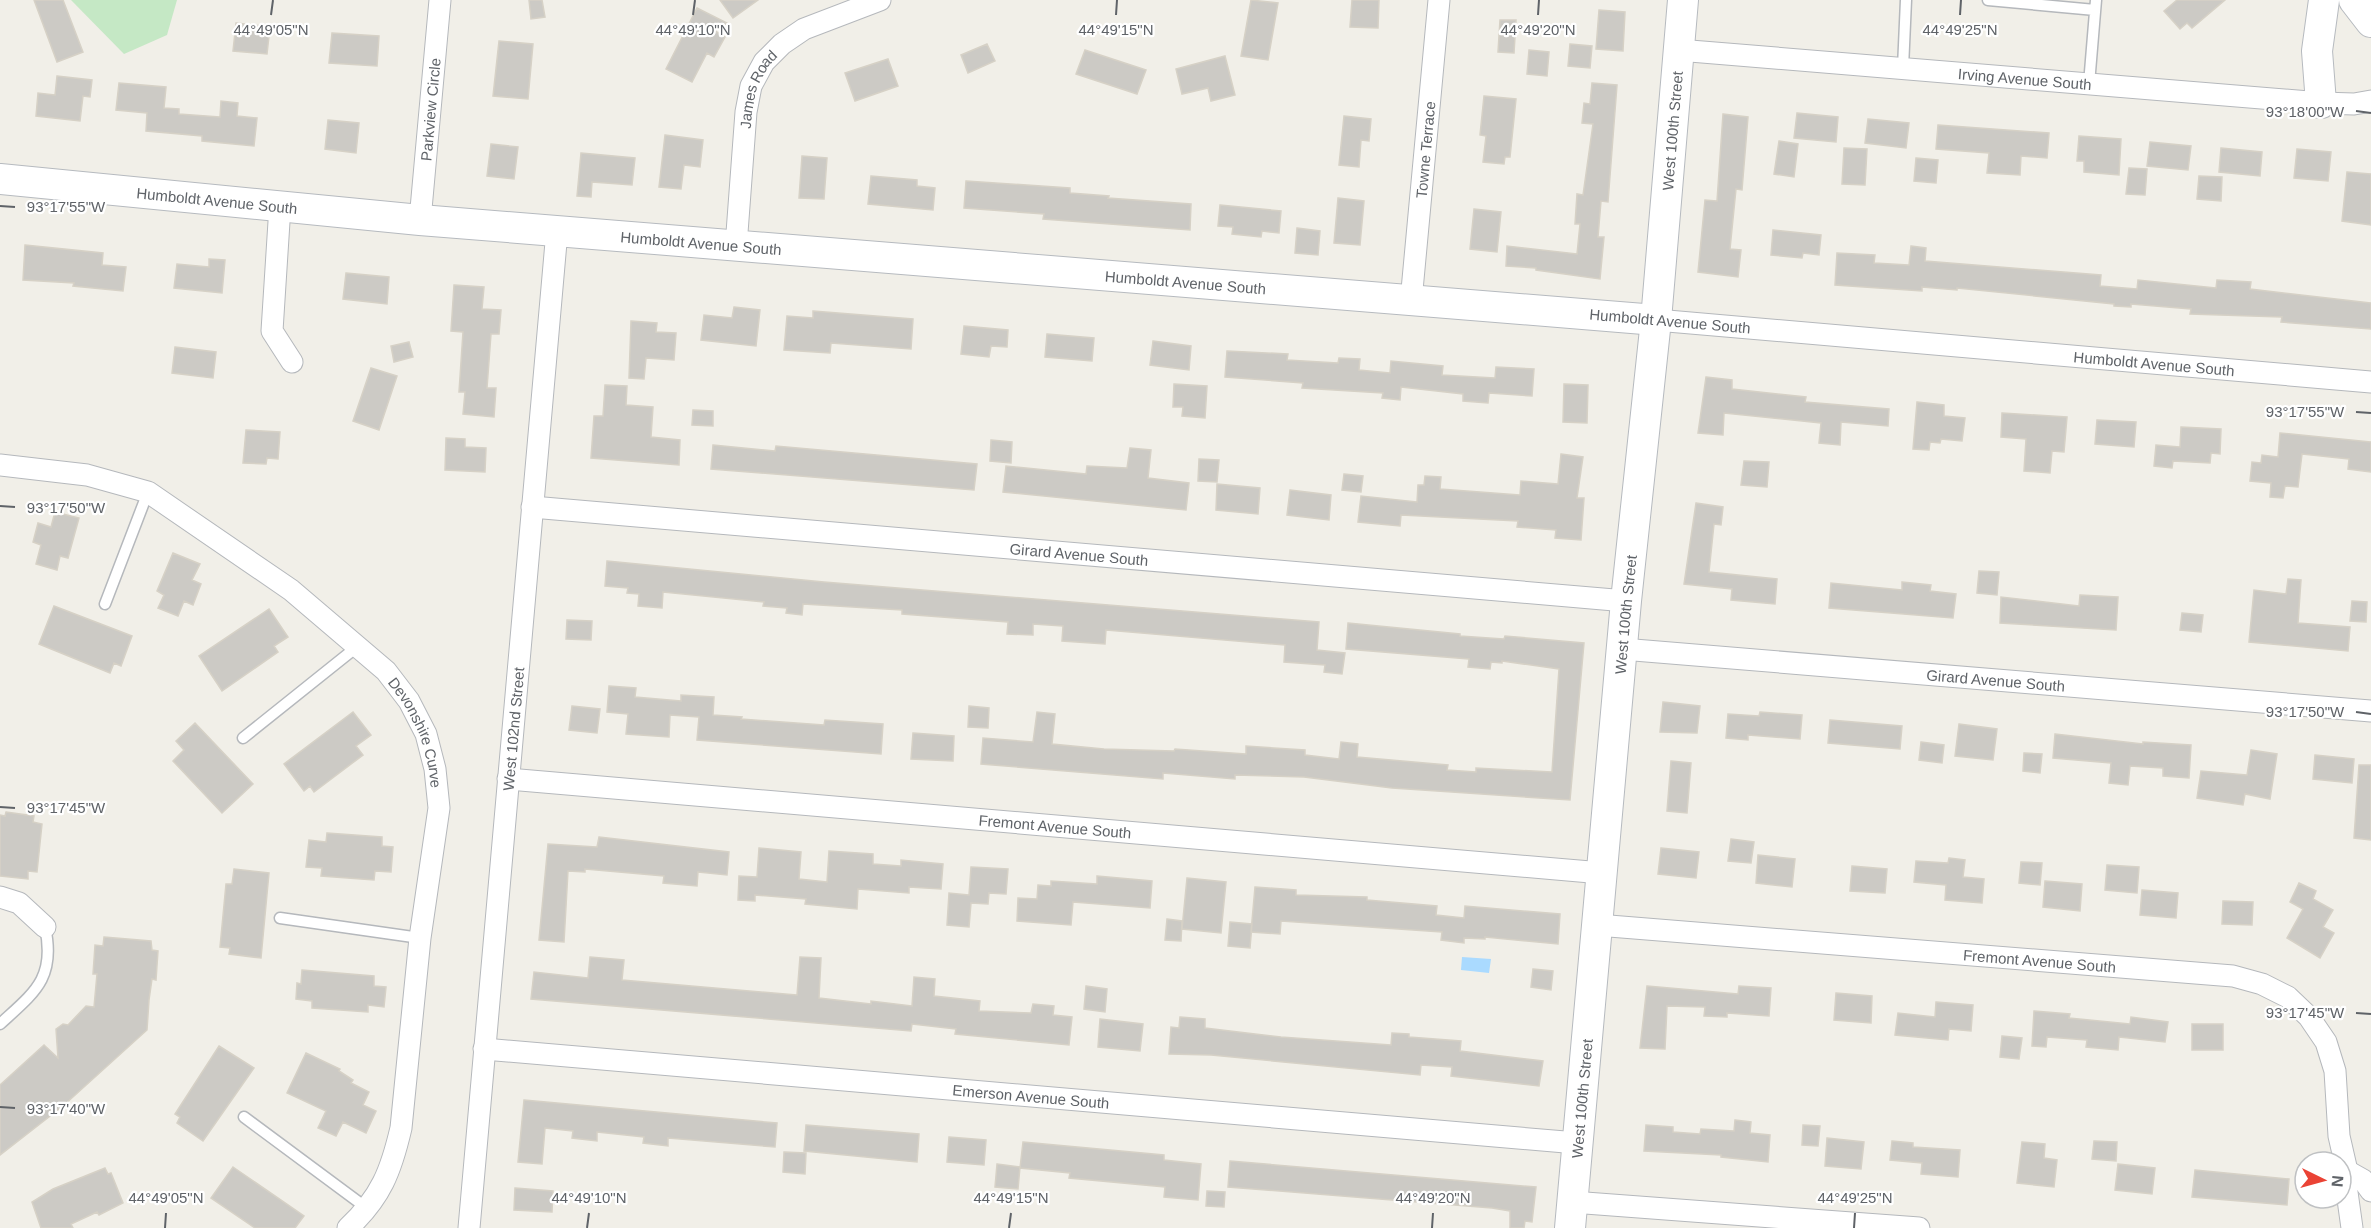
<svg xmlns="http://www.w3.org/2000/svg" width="2371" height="1228" viewBox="0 0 2371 1228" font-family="Helvetica,sans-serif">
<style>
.green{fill:#c5e8c5}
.water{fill:#aadaff}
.building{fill:#cccac5;stroke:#d6d1c6;stroke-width:1.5}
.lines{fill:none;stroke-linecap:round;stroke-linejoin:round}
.lane-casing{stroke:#b5b8bc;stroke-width:13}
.street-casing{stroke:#b5b8bc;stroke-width:23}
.secondary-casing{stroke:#b6babf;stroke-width:32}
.lane{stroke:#fff;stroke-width:10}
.street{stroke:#fff;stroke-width:21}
.secondary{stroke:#fff;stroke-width:30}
.ticks{fill:none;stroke:#5f6368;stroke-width:2}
.labels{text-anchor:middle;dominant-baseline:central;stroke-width:4.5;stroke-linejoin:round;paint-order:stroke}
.street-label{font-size:15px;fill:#5f6368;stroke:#fff}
.ticks-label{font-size:15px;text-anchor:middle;fill:#5f6368;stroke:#fff;stroke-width:4.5;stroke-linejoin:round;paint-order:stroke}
</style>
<rect width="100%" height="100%" fill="#f1efe8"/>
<!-- green -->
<path class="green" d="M71,0H177L167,35L124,54Z"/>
<!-- water -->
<path class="water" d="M1462,957L1491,959L1489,973L1461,970Z"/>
<!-- building -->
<path class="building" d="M34,0H63L83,52L57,62Z
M529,0H542L545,17L531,19Z
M720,0H758L733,18Z
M1251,0L1278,3L1268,60L1241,56Z
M1352,0H1379L1378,28L1350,27Z
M2177,0H2225L2192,28L2187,23L2180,29L2164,11Z
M697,8L727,23L715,31L725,37L714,57L707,53L692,82L666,69Z
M1599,10L1625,12L1623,51L1596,49Z
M1500,20H1516L1514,53L1498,52Z
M236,23L270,27L267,54L233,51Z
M332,33L379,36L377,66L329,63Z
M499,41L533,44L528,99L493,96Z
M987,44L995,61L968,73L961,55Z
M1570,44L1592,46L1590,68L1568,66Z
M1085,50L1146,70L1137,94L1076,74Z
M1529,50L1549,52L1547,76L1527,74Z
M1225,56L1235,95L1211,101L1208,88L1182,94L1176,69Z
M888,59L898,86L855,101L845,73Z
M57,76L92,80L90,97L83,96L80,121L36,116L38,93L55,95Z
M119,83L166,87L164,108L179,109V114L220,117L221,101L238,103L237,116L257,118L254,146L202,141V136L146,131L147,113L116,110Z
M1592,83L1617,85L1608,202L1601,201L1598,237H1604L1600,279L1536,270V268L1506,266L1507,246L1577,254L1580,224H1575L1577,194L1583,195L1593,124L1582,123L1584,103L1590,104Z
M1484,96L1516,99L1510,157H1505L1504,164L1483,162L1486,136L1480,135Z
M1797,113L1838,117L1836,142L1794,138Z
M1723,114L1748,117L1742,190L1736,189L1730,249L1741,250L1738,277L1698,272L1705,200L1717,201Z
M1344,116L1371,119L1369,141L1361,140L1359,167L1339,165Z
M1868,119L1909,123L1906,148L1865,143Z
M328,120L359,123L356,153L325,149Z
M1938,125L2049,133L2047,158L2021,156L2020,175L1987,173L1989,153L1936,149Z
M665,135L703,140L700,167L684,165L681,189L659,187Z
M2079,136L2121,139L2119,175L2084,172V161H2077Z
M1779,141L1798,144L1794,177L1774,174Z
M2150,142L2191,146L2188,170L2147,166Z
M491,144L518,147L514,179L487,176Z
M1844,148L1867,149L1865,185L1842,184Z
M2221,148L2262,152L2260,176L2219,172Z
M2297,149L2331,152L2328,181L2294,178Z
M581,153L635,158L632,185L592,182L591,197L577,196Z
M802,156L827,158L824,199L799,198Z
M1916,158L1938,160L1936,183L1914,181Z
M2129,168L2147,169L2145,195L2126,194Z
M2347,172L2371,174V225L2342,221Z
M871,176L917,180V186L935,188L933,210L868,204Z
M2199,176L2222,177L2221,201L2197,199Z
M966,181L1070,188V193L1109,196L1108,198L1191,204L1190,230L1043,219L1044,214L964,208Z
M1338,198L1364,201L1360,245L1334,243Z
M1220,205L1281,211L1279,233L1262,231L1261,237L1232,234L1233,227L1218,226Z
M1474,209L1501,212L1497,252L1470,249Z
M1297,228L1320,231L1318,255L1295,253Z
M1773,230L1821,235L1819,255L1803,253L1802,258L1771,255Z
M25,245L103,253L102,265L126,267L123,291L73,286L74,283L23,280Z
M1911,246L1926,248L1925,261L2101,275L2100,286L2137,289L2138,280L2216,288L2217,280L2251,282L2250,289L2371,303V329L2281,322L2282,317L2190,314L2191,309L2131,304V307L2114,306V304L1957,288V290L1922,287V291L1835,285L1837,253L1875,255L1874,263L1909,265Z
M209,259L225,260L222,293L174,288L177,264L209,267Z
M346,273L389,277L387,304L343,299Z
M454,285L484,287L482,309L501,310L499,334H491L487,388H496L494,417L463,414L465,392H459L463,332L451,331Z
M734,307L760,310L756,346L701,340L704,315L732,318Z
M813,311L913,319L911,349L831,343L830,353L784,350L787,316L813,318Z
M631,321L657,323L656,332L676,333L674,360L646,358L644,379L629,378Z
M964,326L1008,330L1007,347L991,346L989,357L961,354Z
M1047,334L1094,338L1092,361L1045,357Z
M1153,341L1191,346L1189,370L1150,365Z
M409,342L413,357L394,362L391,346Z
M175,347L216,352L213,378L172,373Z
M1227,351L1288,354L1287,360L1338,363L1339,358L1360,359L1359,370L1390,373L1391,361L1443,366L1442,375L1495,378L1496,367L1534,369L1532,396L1489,393L1488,403L1463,401V394L1401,387L1400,400L1382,398L1383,393L1302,388L1303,383L1225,377Z
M371,368L397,376L379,430L353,421Z
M1706,377L1732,380V389L1806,397L1805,402L1889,409L1888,426L1841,422L1840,445L1819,443L1821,423L1724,413L1723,435L1698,433Z
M1174,384L1207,386L1205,418L1182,416L1183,407H1173Z
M1564,384L1588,385L1587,423L1563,422Z
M605,385L627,386L626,405L653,407L651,437L680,440L679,465L591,458L594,416H603Z
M1917,402L1944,405V416L1965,418L1962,441L1941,439L1940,443L1930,442L1929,450L1913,449Z
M693,410L713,411V426L692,425Z
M2002,413L2067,417L2064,452L2052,451L2050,473L2024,471L2026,439L2001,437Z
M2097,420L2136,422L2134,447L2095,444Z
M2181,427L2221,429L2220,454L2211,453L2210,463L2173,461L2172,468L2154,466L2156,445L2180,447Z
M246,430L280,432L278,459L267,458L266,464L243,463Z
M2280,433L2371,442V472L2348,469L2349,459L2302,454L2298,487L2285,486L2283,498L2270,497L2271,483L2250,481L2252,462L2261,463L2262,455L2278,457Z
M446,438L465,439V447L486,448L485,472L445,470Z
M991,440L1012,442L1011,463L990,461Z
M713,445L775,451L776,446L977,464L974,490L711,469Z
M1130,448L1151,450L1148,478L1189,483L1186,510L1003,492L1006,466L1086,474L1087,466L1127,468Z
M1561,454L1583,457L1577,498H1584L1581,540L1555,538L1556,530L1517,527L1518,521L1401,515L1400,526L1358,522L1361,496L1417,502L1418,485H1424L1425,476L1441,477L1440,489L1520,495L1521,481L1558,484Z
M1199,459L1219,460L1217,482L1198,481Z
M1744,461L1769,462L1767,487L1741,485Z
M1344,474L1363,476L1361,492L1342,490Z
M1217,484L1260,488L1258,514L1216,510Z
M1290,490L1331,495L1329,520L1287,515Z
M1696,503L1723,507L1721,525L1714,524L1709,572L1777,579L1775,604L1731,600L1732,589L1684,584Z
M55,512L79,518L68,558L60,556L57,570L36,564L41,545L33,542L38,523L51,527Z
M173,553L200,564L192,580L201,584L193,605L184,601L178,616L158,608L164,595L157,591Z
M607,561L824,582L1319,622L1317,650L1345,653L1342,674L1324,672L1325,665L1284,662L1285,645L1106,630L1105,644L1062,641L1063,626L1033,624V635L1007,634L1008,622L902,614V610L803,604L802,615L786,613L787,608L763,606L764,602L663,592L662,608L638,606L639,594L627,593L628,588L605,586Z
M1979,571L1999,572L1997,595L1977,593Z
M2288,579L2301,580L2298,623L2350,627L2348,651L2249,642L2254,590L2286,594Z
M1902,582L1931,585L1930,591L1956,594L1953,618L1829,608L1831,583L1902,590Z
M2080,595L2118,597L2116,630L2000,623L2001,597L2079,606Z
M2352,601L2367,602L2366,622L2350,621Z
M54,606L132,636L121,666L114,663L110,673L39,644Z
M269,609L288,637L274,646L278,652L222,691L199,656Z
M2182,613L2203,615L2201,632L2180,630Z
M567,620L592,621L591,640L566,639Z
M1348,623L1460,634V636L1504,639L1505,636L1584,643L1570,800L1392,788L1304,777L1235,775V779L1163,773V779L981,764L983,738L1033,742L1037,712L1055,714L1052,744L1104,749L1174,751L1175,749L1246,754V746L1305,750V755L1339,759L1341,742L1358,744L1357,757L1448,765L1447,770L1476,772V768L1552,772L1559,669L1502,661V663L1491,662L1490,669L1468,667L1469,659L1346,649Z
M609,686L636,688L635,697L681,701V695L714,697L713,715L742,717L741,719L824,725L825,720L883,724L881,754L697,740L699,717L670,715L669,737L626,734L628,714L607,712Z
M1663,702L1700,706L1697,733L1660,732Z
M572,706L600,709L597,733L569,730Z
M969,706L989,708L988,728L968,727Z
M353,712L371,735L356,746L363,755L314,792L310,786L304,791L284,764Z
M1760,712L1802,715L1800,739L1748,735V740L1726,738L1728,714L1759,716Z
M1830,720L1902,726L1900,749L1828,743Z
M195,723L253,784L222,813L173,761L184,750L176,741Z
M1959,724L1997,729L1993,760L1955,756Z
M913,733L954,736L953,761L911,759Z
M2055,734L2143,744V742L2191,745L2189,778L2163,776V768L2130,766L2128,785L2109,783L2111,763L2053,758Z
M1921,742L1944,745L1942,763L1919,760Z
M2251,750L2277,754L2270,799L2245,794L2243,805L2197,798L2201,771L2247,775Z
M2024,753L2042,754L2040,773L2023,771Z
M2315,755L2354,759L2352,783L2313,779Z
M1671,761L1691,763L1687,813L1667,811Z
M2359,765H2371V840L2354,838Z
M6,812L34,816L33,822L42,824L37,872L28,871V879L0,876V815L5,816Z
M327,833L382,837V846L393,847L391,872L375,871L374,880L321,876L322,868L306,867L309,840L326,842Z
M599,837L729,852L727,875L698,872L697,886L663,883L664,876L585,869V872L568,871L564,942L539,940L548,844L597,847Z
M1731,839L1754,842L1751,863L1728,861Z
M759,848L801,852L799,879L827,882L829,851L873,854V864L901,866V860L943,864L941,889L909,887V893L858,889L857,909L805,904L806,899L755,895V901L738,900L739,876L757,877Z
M1661,848L1699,852L1696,878L1658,874Z
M1758,855L1795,859L1792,887L1756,883Z
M1949,858L1965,860L1963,877L1984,879L1982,903L1945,900L1946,885L1914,882L1916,861L1948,863Z
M2021,862L2042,863L2040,885L2019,883Z
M2107,865L2139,867L2137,893L2105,890Z
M1852,866L1887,869L1885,893L1850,891Z
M971,867L1008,869L1006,894L989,893L988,904L971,903L969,927L947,925L949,893L969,895Z
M234,869L269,873L261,958L229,954L230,948L220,947L226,884H232Z
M1097,876L1152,881L1150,908L1073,902L1071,925L1017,921L1018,898L1037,899L1038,885L1051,886V881L1097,884Z
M1187,878L1226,882L1221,933L1182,929Z
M2045,881L2082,884L2080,911L2043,907Z
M2299,883L2316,891L2313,899L2333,910L2323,927L2334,933L2320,958L2287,938L2303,909L2290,902Z
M1255,887L1296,890V895L1367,897V900L1437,906L1436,915L1464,918L1465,906L1560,914L1558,944L1485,937V939L1464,938V943L1441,940L1442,932L1281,921L1280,934L1251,932Z
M2142,890L2178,893L2176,918L2140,915Z
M2223,901L2253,902L2252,925L2222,924Z
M1167,919L1182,921L1181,941L1165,940Z
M1230,922L1252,924L1250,948L1228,946Z
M104,937L151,941L152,950L158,951L156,980L152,979L149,1000L147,1030L63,1106L0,1155V1085L44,1045L58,1058L56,1029L63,1024L68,1025L86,1006L94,1007L97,974H93L95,945L103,946Z
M590,957L624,960L622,980L797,995L800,957L821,958L819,998L871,1004V1001L912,1006L914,977L935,979L934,996L980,1001L979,1011L1031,1013L1033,1004L1054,1006L1053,1015L1072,1017L1069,1045L955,1034L956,1029L912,1024L911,1031L531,999L534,972L588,978Z
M1533,969L1553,971L1551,990L1531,987Z
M302,970L374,976V986L386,987L384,1007L368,1005V1012L312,1008V1001L296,999L297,983L301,984Z
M1086,986L1107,989L1105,1012L1084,1009Z
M1647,986L1738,994L1739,986L1771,988L1769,1016L1727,1013V1017L1704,1016L1705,1007L1667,1006L1665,1049L1640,1048Z
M1836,993L1872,996L1871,1023L1834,1020Z
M1936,1002L1973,1005L1971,1031L1949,1029L1948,1040L1895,1035L1898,1013L1935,1017Z
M2034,1011L2070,1014L2069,1018L2130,1024L2131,1017L2168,1022L2165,1042L2119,1037L2118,1050L2086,1047L2087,1040L2047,1037L2046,1047L2032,1046Z
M1180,1017L1205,1019V1028L1281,1037L1391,1045L1392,1033L1409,1034V1037L1461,1041L1460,1051L1543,1061L1539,1086L1451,1076L1452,1067L1421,1065L1420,1075L1211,1055L1169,1054L1171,1027L1179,1028Z
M1100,1019L1143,1024L1140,1051L1098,1047Z
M2192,1024H2223V1050H2192Z
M2002,1036L2022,1038L2019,1059L2000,1057Z
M219,1046L254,1068L203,1141L177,1123L180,1117L175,1114Z
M306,1053L340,1069L339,1071L353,1080L351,1083L369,1092L363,1105L376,1111L366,1133L343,1122L336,1136L318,1128L326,1111L287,1093Z
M524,1100L777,1123L775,1147L668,1138V1146L643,1143L644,1137L597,1132V1141L572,1138L573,1131L545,1128L542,1164L518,1162Z
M1735,1120L1751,1122L1750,1133L1770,1135L1768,1162L1721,1157V1155L1644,1151L1646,1125L1673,1127V1132L1700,1134L1701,1129L1734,1131Z
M806,1125L919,1134L917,1162L804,1151Z
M1803,1125L1820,1126L1818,1146L1802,1145Z
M949,1137L986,1140L984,1165L947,1162Z
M1827,1138L1864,1142L1861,1169L1825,1166Z
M1892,1141L1913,1143V1147L1960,1150L1958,1177L1921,1174L1922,1163L1890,1160Z
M2094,1141L2117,1142L2116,1161L2092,1159Z
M1023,1142L1164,1155V1160L1201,1164L1198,1200L1164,1197L1165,1187L1069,1178L1070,1173L1020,1168Z
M2022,1142L2045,1144L2044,1158L2057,1160L2054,1187L2017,1183Z
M784,1152L806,1153L805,1174L783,1172Z
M1230,1161L1536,1187L1532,1222L1525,1221L1524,1228H1510V1211L1492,1208L1228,1187Z
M997,1164L1020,1167L1018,1189L995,1187Z
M2118,1164L2155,1168L2152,1194L2115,1190Z
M233,1167L304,1216L295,1228H255L211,1198Z
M105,1168L108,1174L111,1173L123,1203L99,1215L97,1212L71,1224L73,1228H41L32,1202L53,1189Z
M2195,1170L2289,1179L2287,1205L2192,1197Z
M515,1188L553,1191L552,1212L514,1210Z
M1207,1191L1225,1192L1224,1207L1206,1206Z"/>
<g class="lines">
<defs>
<path id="lane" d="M1988,0L2095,10
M1903,68L1906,0
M2089,84L2096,0
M105,604L148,492
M243,738L358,646
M280,918L420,938
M0,1024C35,992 56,978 45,927
M244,1117L368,1209"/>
<g id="street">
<path id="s1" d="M1678,50L2321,103L2354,104L2371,101"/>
<path d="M280,206L272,331L292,362"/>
<path id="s2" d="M420,220L440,0"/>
<path id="s3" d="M736,246L746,112L751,86L764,62L782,44L804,29L880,0"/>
<path id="s4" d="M1411,301L1439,0"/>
<path id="s5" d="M1656,320L2371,382"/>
<path id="s6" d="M0,465L87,475L148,492L291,590L386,671L409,701L426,734L435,769L439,808L420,938L401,1128C391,1171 381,1197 348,1228"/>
<path id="s7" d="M532,507L1626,601"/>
<path id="s8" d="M1622,649L2371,711"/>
<path id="s9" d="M508,779L1602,873"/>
<path d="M0,897L19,903L45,927"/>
<path id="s10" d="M1597,925L2233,976L2262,984L2288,997L2309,1017L2326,1042L2335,1071L2339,1136L2347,1171L2346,1185L2352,1228"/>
<path id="s11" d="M484,1049L1577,1143"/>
<path d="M2347,1171L2363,1180L2371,1191"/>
<path d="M1572,1202L1919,1228"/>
<path id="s12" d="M469,1228L557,231"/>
</g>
<g id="secondary">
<path d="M2354,0L2371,22"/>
<path d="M2321,103L2317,51L2324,0"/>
<path id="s13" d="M0,179L420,220L1656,320"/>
<path id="s14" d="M1570,1228L1626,601L1656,320L1683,0"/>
</g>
</defs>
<!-- lane casing -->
<use href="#lane" class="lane-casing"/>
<!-- street casing -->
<use href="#street" class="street-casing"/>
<!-- secondary casing -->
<use href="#secondary" class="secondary-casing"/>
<!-- lane -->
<use href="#lane" class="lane"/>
<!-- street -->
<use href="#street" class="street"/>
<!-- secondary -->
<use href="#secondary" class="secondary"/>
</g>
<!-- ticks -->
<path class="ticks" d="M271,15L273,0M693,15L695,0M1116,15L1117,0M1538,15L1539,0M1960,15L1961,0M2356,111L2371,113M0,206L15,207M2356,412L2371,413M0,506L15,507M2356,712L2371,714M0,807L15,808M2356,1013L2371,1014M0,1107L15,1108M165,1228L166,1213M587,1228L589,1213M1009,1228L1011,1213M1432,1228L1433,1213M1854,1228L1855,1213"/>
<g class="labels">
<!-- street labels -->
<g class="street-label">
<text stroke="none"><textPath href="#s1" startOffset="348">Irving Avenue South</textPath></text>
<text stroke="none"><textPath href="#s3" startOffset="160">James Road</textPath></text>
<text stroke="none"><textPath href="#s2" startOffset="111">Parkview Circle</textPath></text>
<text stroke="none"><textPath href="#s14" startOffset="1102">West 100th Street</textPath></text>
<text stroke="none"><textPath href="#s4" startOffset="152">Towne Terrace</textPath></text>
<text stroke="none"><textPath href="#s13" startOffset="218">Humboldt Avenue South</textPath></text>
<text stroke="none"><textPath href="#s13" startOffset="704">Humboldt Avenue South</textPath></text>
<text stroke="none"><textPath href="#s13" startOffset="1190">Humboldt Avenue South</textPath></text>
<text transform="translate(1670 321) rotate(5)">Humboldt Avenue South</text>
<text stroke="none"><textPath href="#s5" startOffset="500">Humboldt Avenue South</textPath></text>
<text stroke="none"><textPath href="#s7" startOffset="549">Girard Avenue South</textPath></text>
<text stroke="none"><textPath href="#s14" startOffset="616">West 100th Street</textPath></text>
<text stroke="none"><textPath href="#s8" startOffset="375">Girard Avenue South</textPath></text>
<text stroke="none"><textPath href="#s12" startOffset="501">West 102nd Street</textPath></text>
<text stroke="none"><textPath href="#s6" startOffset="519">Devonshire Curve</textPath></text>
<text stroke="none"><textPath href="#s9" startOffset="549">Fremont Avenue South</textPath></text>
<text stroke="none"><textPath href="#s10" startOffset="444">Fremont Avenue South</textPath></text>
<text stroke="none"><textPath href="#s11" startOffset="549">Emerson Avenue South</textPath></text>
<text stroke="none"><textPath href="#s14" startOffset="130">West 100th Street</textPath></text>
</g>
</g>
<g class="ticks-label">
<text x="271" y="35">44°49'05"N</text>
<text x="693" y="35">44°49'10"N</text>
<text x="1116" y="35">44°49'15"N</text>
<text x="1538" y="35">44°49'20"N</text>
<text x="1960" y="35">44°49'25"N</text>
<text x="2305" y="117">93°18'00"W</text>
<text x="66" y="212">93°17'55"W</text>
<text x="2305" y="417">93°17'55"W</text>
<text x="66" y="513">93°17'50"W</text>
<text x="2305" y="717">93°17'50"W</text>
<text x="66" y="813">93°17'45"W</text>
<text x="2305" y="1018">93°17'45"W</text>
<text x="66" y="1114">93°17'40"W</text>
<text x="166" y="1203">44°49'05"N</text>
<text x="589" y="1203">44°49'10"N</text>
<text x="1011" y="1203">44°49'15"N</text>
<text x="1433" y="1203">44°49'20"N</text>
<text x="1855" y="1203">44°49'25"N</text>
</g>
<!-- north arrow -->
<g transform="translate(2323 1180) rotate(95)"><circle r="28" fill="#ffffff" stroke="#bfc1c3" stroke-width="1.5"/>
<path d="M0-4.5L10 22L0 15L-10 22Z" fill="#ea4335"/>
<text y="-9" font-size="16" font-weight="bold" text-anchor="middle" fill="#5f6368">N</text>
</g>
</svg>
